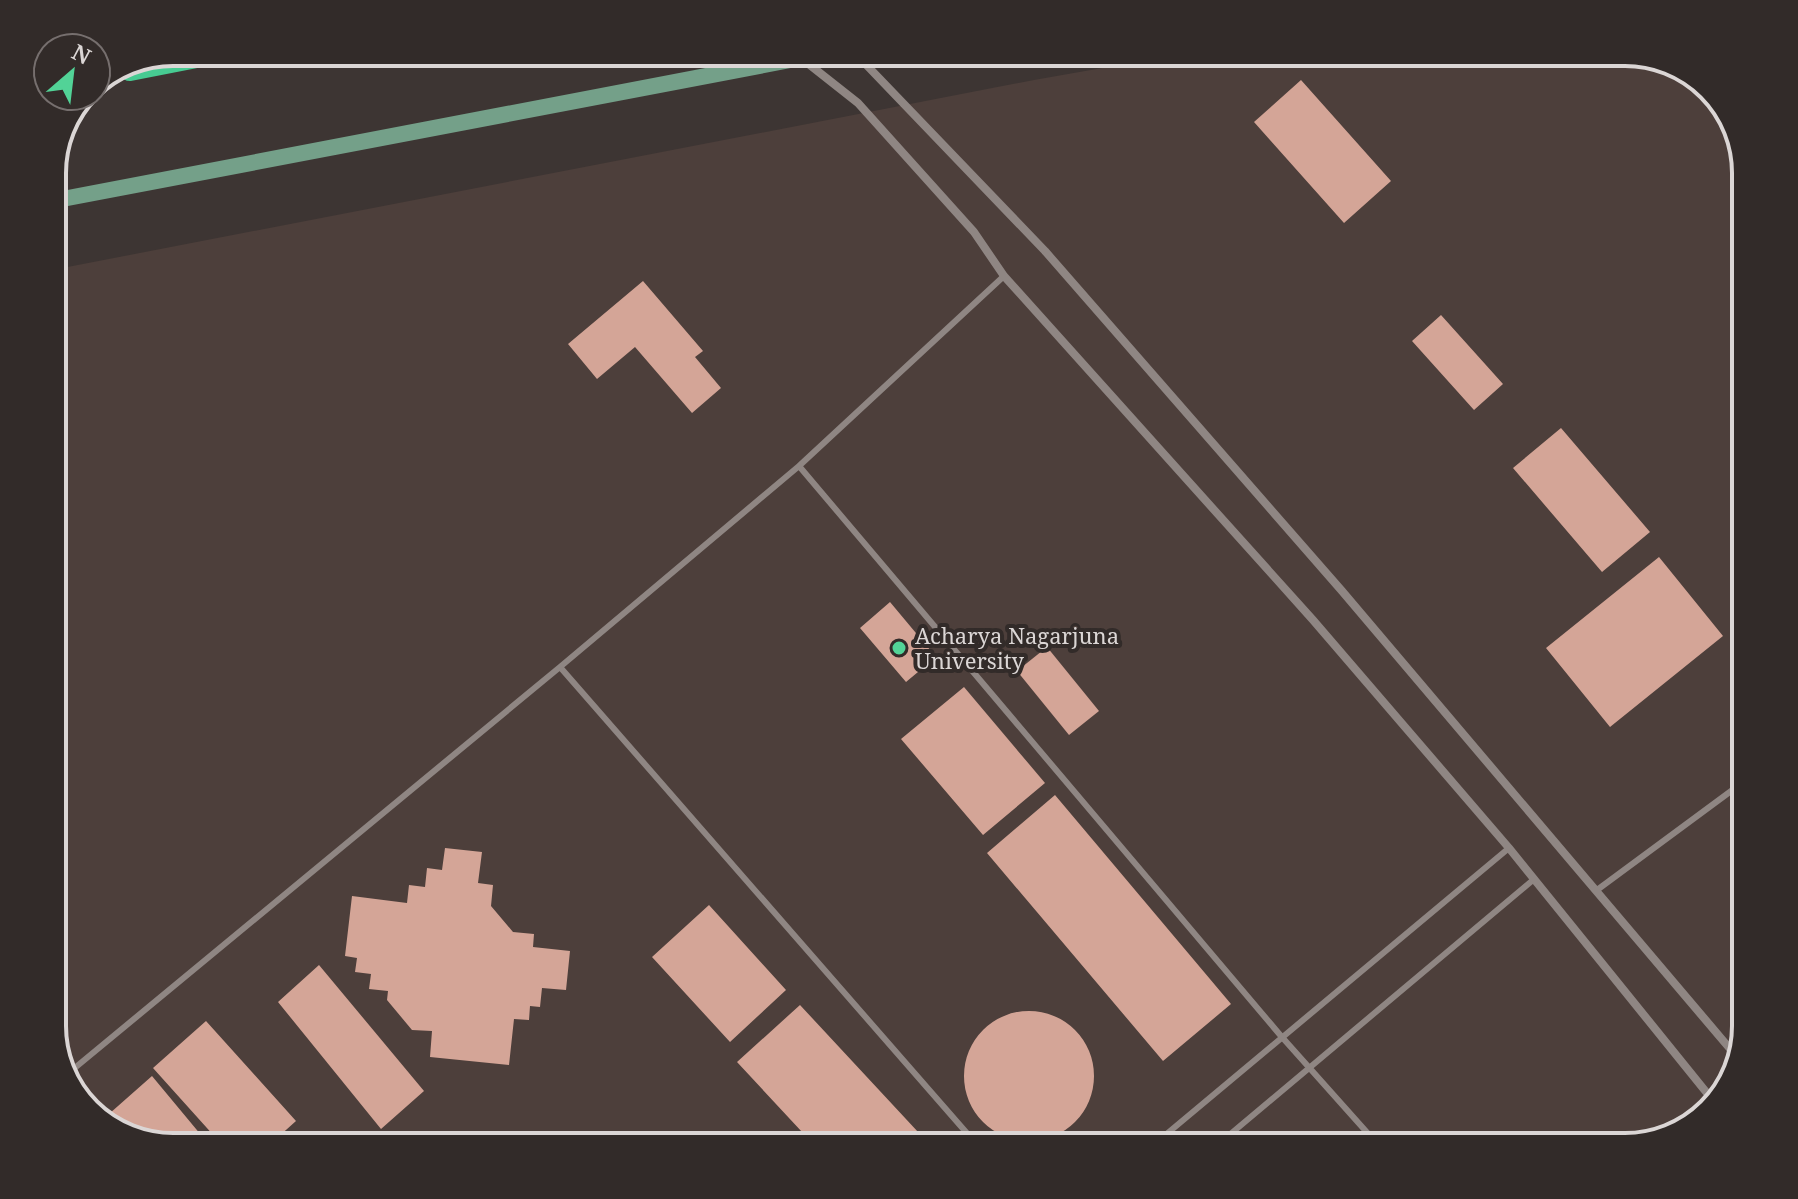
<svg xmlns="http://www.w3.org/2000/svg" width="1798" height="1199" viewBox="0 0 1798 1199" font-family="'Noto Serif',serif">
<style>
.built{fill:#4d3f3b}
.building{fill:#d4a597}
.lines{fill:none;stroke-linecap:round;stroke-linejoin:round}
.service{stroke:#8f8683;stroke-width:6}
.minor{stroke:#8f8683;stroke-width:8}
.secondary{stroke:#74a089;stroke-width:16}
.trunk{stroke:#47cb92;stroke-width:22}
.poi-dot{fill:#52d397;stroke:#322b29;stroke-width:3}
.labels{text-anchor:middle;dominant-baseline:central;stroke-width:8;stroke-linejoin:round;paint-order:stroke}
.poi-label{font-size:22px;fill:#dbd6d5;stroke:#322b29;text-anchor:start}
.rim{fill:none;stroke:#dbd6d5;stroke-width:4}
</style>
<rect width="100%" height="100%" fill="#3d3533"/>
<!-- built -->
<path class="built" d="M1193,52H1625L1693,73L1730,113L1746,172V1027L1725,1094L1685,1131L1626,1147H173L105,1126L68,1086L52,1034V270L1034,80Z"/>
<!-- building -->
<path class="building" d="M1301,80L1391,181L1344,223L1254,122Z
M643,281L703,351L695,357L721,388L692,413L635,347L597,379L568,344Z
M1441,315L1503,384L1474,410L1412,341Z
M1561,428L1650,532L1602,572L1513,468Z
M1659,557L1723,636L1610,727L1546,648Z
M890,602L936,657L906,682L860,628Z
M1047,647L1099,711L1069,735L1017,671Z
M964,687L1045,783L983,835L901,739Z
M1055,795L1231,1004L1163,1061L987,853Z
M445,848L482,852L478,883L493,885L491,906L513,932L534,934L533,947L570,951L566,990L542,988L540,1007L530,1006L529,1020L514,1019L509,1065L430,1057L432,1031L412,1030L387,1000L388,991L369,989L371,974L355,972L357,958L345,956L352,896L407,903L409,885L425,887L427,868L442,870Z
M709,905L786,990L730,1042L652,957Z
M319,965L424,1091L381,1129L278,1002Z
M800,1005L932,1147H816L737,1062Z
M964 1076a65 65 0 1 1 130 0a65 65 0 1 1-130 0Z
M206,1021L296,1121L267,1147H224L153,1068Z
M152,1076L211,1147H173L105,1126L101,1121Z
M714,1134L725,1147H697Z"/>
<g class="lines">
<!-- service -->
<path class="service" d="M799,466L1281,1036L1380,1147
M560,667L979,1147
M1597,890L1746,780
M65,1076L560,667L799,466L1004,276
M1151,1147L1509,848
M1215,1147L1533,880"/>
<!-- minor -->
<path class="minor" d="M854,52L1045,251L1342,591L1737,1057
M801,58L858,103L974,232L1004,276L1313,620L1509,848L1715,1103"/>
<!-- secondary -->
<path class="secondary" d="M52,201L832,52"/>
<!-- trunk -->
<path class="trunk" d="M130,70L222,52"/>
</g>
<!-- markers -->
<circle class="poi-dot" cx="899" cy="648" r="8"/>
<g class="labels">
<!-- poi labels -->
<g class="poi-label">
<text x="915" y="635">Acharya Nagarjuna<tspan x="915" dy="25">University</tspan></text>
</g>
</g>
<!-- crop -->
<path d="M0 0H1798V1199H0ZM173 66H1625A107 107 0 0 1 1732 173V1026A107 107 0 0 1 1625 1133H173A107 107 0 0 1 66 1026V173A107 107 0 0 1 173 66Z" fill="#322b29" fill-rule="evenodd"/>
<path class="rim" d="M173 66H1625A107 107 0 0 1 1732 173V1026A107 107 0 0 1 1625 1133H173A107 107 0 0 1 66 1026V173A107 107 0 0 1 173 66Z"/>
<!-- north arrow -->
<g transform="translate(72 72) rotate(28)"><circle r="38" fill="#322b29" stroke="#766f6e" stroke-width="2"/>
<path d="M0-6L14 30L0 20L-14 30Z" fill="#52d397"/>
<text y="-12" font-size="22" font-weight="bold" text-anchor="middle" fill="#dbd6d5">N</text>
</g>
</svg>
